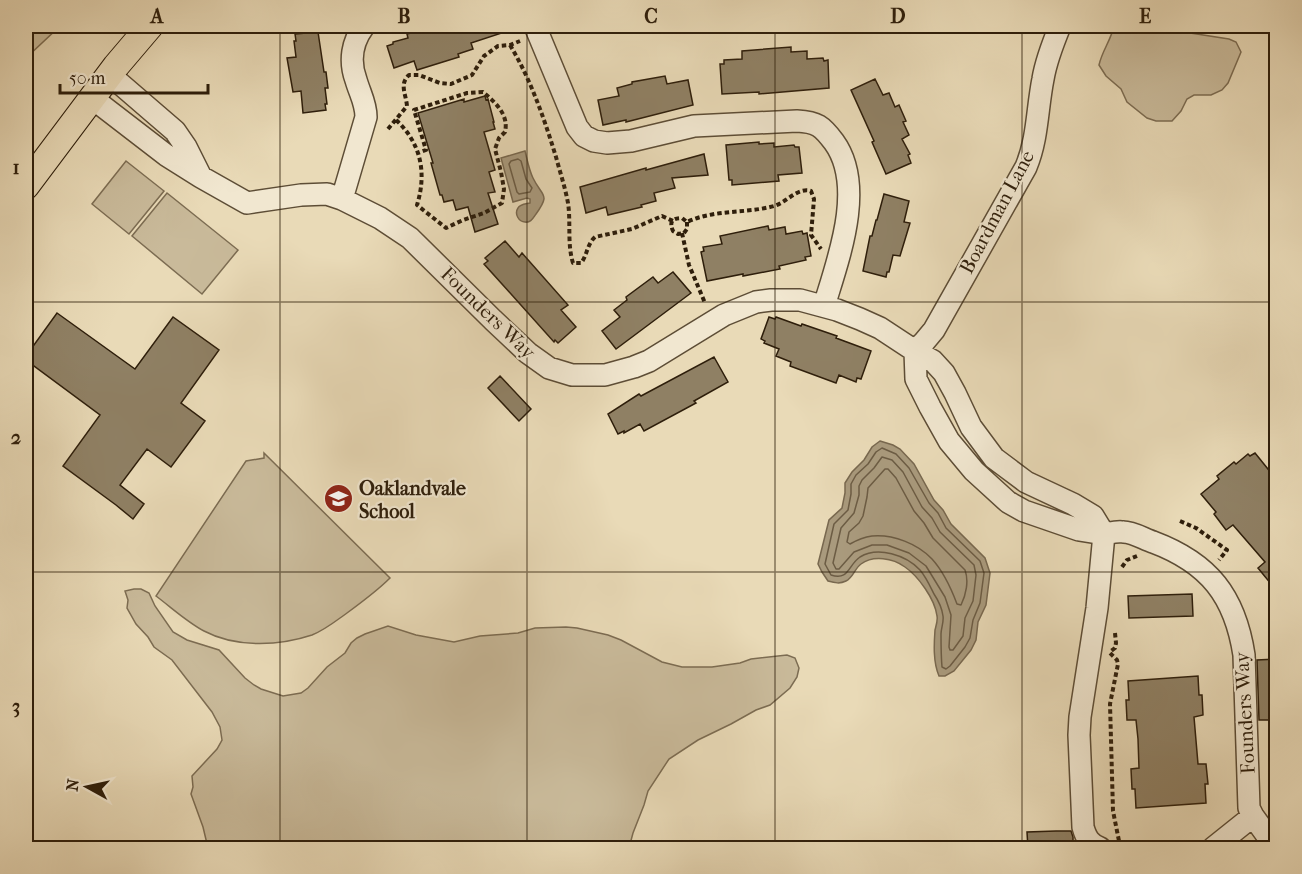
<svg xmlns="http://www.w3.org/2000/svg" width="1302" height="874" viewBox="0 0 1302 874" font-family="'IM FELL French Canon',serif">
<style>
.green{fill:#c9ba9a;stroke:#7c6c52;stroke-width:1.5}
.water{fill:#a99a7d;stroke:#78684f;stroke-width:1.5}
.lines{fill:none;stroke-linecap:round;stroke-linejoin:round}
.shore{stroke:#6c5c44;stroke-width:1.5}
.building{fill:#8f8064;stroke:#2e1e0b;stroke-width:1.5}
.minor-casing{stroke:#5d4d36;stroke-width:24}
.major-casing{stroke:#2e1e0b;stroke-width:28}
.path{stroke:#2e1e0b;stroke-width:4;stroke-dasharray:4.5 3;stroke-linecap:butt}
.minor{stroke:#f1e7d0;stroke-width:21}
.major{stroke:#e9dab7;stroke-width:26}
.grid{fill:none;stroke:#2e1e0b;stroke-width:1.5;stroke-opacity:0.55}
.labels{text-anchor:middle;dominant-baseline:central;stroke-width:4.5;stroke-linejoin:round;paint-order:stroke}
.street-label{font-size:20px;fill:#2e1e0b;stroke:#f1e7d0}
.poi-label{font-size:20px;font-weight:bold;fill:#2e1e0b;stroke:#f1e7d0;text-anchor:start}
.neatline{fill:none;stroke:#2e1e0b;stroke-width:2}
.grid-label{font-size:20px;text-anchor:middle;font-weight:bold;fill:#2e1e0b}
</style>
<rect width="100%" height="100%" fill="#e9dab7"/>
<filter id="stains"><feTurbulence type="fractalNoise" baseFrequency=".00333" numOctaves="4"/><feColorMatrix values="0 0 0 0 .2 0 0 0 0 .09 0 0 0 0 .02 0 0 0 .5 -.17"/></filter>
<radialGradient id="worn" r=".72"><stop offset=".6" stop-color="#630" stop-opacity="0"/><stop offset="1" stop-color="#630" stop-opacity=".3"/></radialGradient>
<!-- green -->
<path class="green" d="M26,26H60L26,58Z
M1114,26H1167L1171,30L1229,39L1236,42L1241,52L1228,83L1222,90L1211,95H1194L1187,99L1181,111L1172,121H1156L1147,118L1127,102L1121,89L1106,76L1099,65C1102,51 1111,40 1114,26Z
M126,161L164,191L129,234L92,204Z
M167,193L238,250L202,294L132,236Z
M264,453L390,578C377,591 362,602 347,613C337,620 325,630 312,635C279,646 236,648 204,631C187,622 172,608 156,596L246,461L264,458Z
M134,589H141L149,593L155,606L173,632L187,640L219,650L245,678L254,685L261,689L283,696L301,693L308,688L327,667L345,653L351,643L357,638L365,634L388,626L416,635L454,642L480,636L518,633L535,628L566,627L577,628L608,635L621,640L662,662L682,667H712L740,663L751,659L787,655L795,658L799,668L797,677L790,688L770,705L756,710L731,724L698,740L669,759L648,791L644,805L633,833L629,848H208L203,827L191,794L193,787L192,776L217,749L222,740L220,727L212,712L172,660L154,647L148,637L136,624L127,608L128,600L125,591Z"/>
<!-- water -->
<path class="water" d="M525,151C527,159 529,170 533,178C542,197 551,193 536,214C533,218 531,223 525,222C519,222 514,214 518,208C520,204 526,204 530,203V199L527,198L513,202L501,158Z
M880,441L893,445L900,449L914,464L934,500L943,510L951,524L985,558L990,573L986,605L978,622L976,640L971,650L954,671L945,676H939C933,662 934,644 935,630C936,626 938,620 937,616C935,599 918,576 905,567C893,558 873,555 861,564C855,568 853,578 846,581C840,584 835,583 828,581L822,572L818,564L829,520L842,508L845,493V483L852,472L864,460L872,447Z"/>
<g class="lines">
<!-- shore -->
<path class="shore" d="M518,159L521,161L526,179L532,188L530,192L519,194L517,192L509,164L511,161Z
M882,448L896,454L909,468L929,503L938,513L946,528L980,561L984,573L980,603L973,620L970,638L965,647L950,666L946,669L942,667C941,656 941,645 941,634C941,628 944,622 943,616C942,608 938,600 934,594C930,586 926,577 920,570C906,555 878,546 860,557C848,565 849,581 831,575L825,564L834,524L848,510L851,494V484L856,475L868,464L876,452Z
M882,457L892,460L903,472L922,507L932,518L940,532L974,565L976,575L973,601L965,618L963,636L953,650H950L949,647L951,615L945,597L926,566L909,553L887,545H872L854,552L839,569H836L833,563L841,528L854,513L859,495V486L862,480L874,468Z
M885,469H888L896,478L914,511L924,523L933,538L965,570C969,581 966,595 961,605L957,604C951,588 943,571 932,559C918,544 893,534 872,536C865,537 857,540 850,544L847,542L849,532L859,523L863,516L867,497L868,488Z"/>
</g>
<!-- building -->
<path class="building" d="M421,26H514V29L471,43L473,49L458,54L459,57L417,70L414,61L394,68L387,46L393,44V42L408,38L407,34L422,30Z
M318,32L324,72H326L328,88H325L327,104H325L326,110L303,113L301,91L293,92L287,58L296,57L294,41H296L295,34Z
M791,47V52L807,51V59L823,58L824,61L828,60L829,88L759,94V92L722,94L720,64H724V60L742,59V51Z
M665,76L667,84L688,80L693,105L626,122V120L603,125L598,100L619,96L617,88L632,84V82Z
M875,79L883,95L889,93L895,107L899,105L906,121L903,122L909,135L902,139L910,154L908,155L911,163L886,174L872,142L874,141L851,90Z
M485,96L486,100L488,99L494,122H493L495,129L484,132L495,170L489,172L495,192L488,193L498,224L475,232L468,207L456,210L453,200L444,202L442,195H440L431,163H433L418,113L464,99V102Z
M759,142V144L774,143V147L794,145L795,147H799L802,173L778,175L779,181L732,185V180H729L726,145Z
M704,154L708,175L672,178L675,188L654,193L656,201L641,205L642,207L608,215L606,207L586,213L580,187L646,168V170Z
M884,194L909,201L904,222L910,223L900,256L893,255L889,272H887L886,277L863,271L870,236H872L876,220H877Z
M768,226L769,230L785,227L786,234L802,231L803,234L807,233L811,256L805,257L806,260L779,266L780,269L743,276V274L707,281L701,252L704,251L703,247L722,244L720,236Z
M505,241L519,257L522,253L568,305L561,310L576,327L558,343L555,340L554,342L484,264L488,261L485,258Z
M673,272L691,293L616,349L602,331L620,317L614,310L627,300L626,297L653,277L658,283Z
M57,313L135,369L173,317L219,350L181,403L205,421L171,467L147,449L120,485L144,504L133,519L116,505L63,466L100,415L26,360V356Z
M769,317L775,319L776,317L801,326L802,324L837,336L836,338L871,351L861,379L857,378L856,382L839,375L836,383L790,366L791,362L776,356L779,349L764,343L765,341L761,339Z
M714,357L728,382L694,401L696,403L644,431L640,424L624,433V431L618,434L608,414L639,394L641,396Z
M500,376L531,409L519,421L488,388Z
M1255,453L1276,479V590L1258,568L1265,562L1233,525L1226,530L1214,514L1216,512L1201,494L1219,479L1217,476L1234,462L1236,464L1248,454L1250,456Z
M1192,594L1193,616L1129,618L1128,596Z
M1276,659V720H1259L1257,660Z
M1198,676L1199,695H1202L1203,715L1194,717L1198,764H1206L1208,784H1205L1206,803L1136,808L1135,789H1132L1131,769L1139,768L1138,739L1136,720H1127L1126,700H1129L1128,681Z
M1056,831H1071L1073,837V849H1028L1027,832Z"/>
<g class="lines">
<defs>
<path id="minor" d="M535,26L577,127L584,136L594,141L607,143L631,141L694,126L797,121C817,122 822,126 834,142C866,186 838,260 824,306
M92,98L166,155L201,177L186,147L175,131L110,75
M201,177L247,203L301,195L327,194L342,199L380,218L410,238L493,320L528,353L549,368L572,375H605L634,367L649,361L724,315L756,302L771,300H800L837,310L860,319L880,328L915,351L933,361L944,373L955,393L971,427L994,458L1026,482L1073,504L1093,516L1104,534L1079,530L1024,511L1008,502L974,471L949,441L930,407L916,379L915,351
M342,199L366,117C366,103 360,94 356,80C349,61 352,42 364,26
M915,351L924,342L934,330L1026,167C1038,138 1037,109 1043,79C1046,61 1053,43 1060,26
M1100,848C1090,844 1086,838 1083,827L1079,735L1080,717L1097,608L1104,534C1110,533 1117,531 1123,532C1133,532 1144,539 1153,542C1209,563 1235,596 1244,655L1249,808L1253,816L1276,848
M1213,848L1253,816"/>
<path id="major" d="M26,186L116,66L150,26"/>
</defs>
<!-- minor casing -->
<use href="#minor" class="minor-casing"/>
<!-- major casing -->
<use href="#major" class="major-casing"/>
<!-- path -->
<path class="path" d="M510,45C531,80 544,118 556,157C560,172 565,187 568,203C571,222 567,244 573,263H581C587,256 587,244 595,237L632,229L662,216L673,221
M396,120C421,143 427,173 417,205L446,228L463,220L484,213L502,203L504,189L501,172L495,149L499,138L505,132C509,115 496,103 483,92L467,93L414,110L426,150L418,153
M388,129L407,106C406,94 399,84 409,75H419L440,83L451,84L472,75L484,56L498,46L510,45L520,41
M687,222V229L684,233L678,234L673,231C669,222 672,218 682,218L687,222C715,209 745,214 774,206C787,202 798,187 811,191L814,199L811,235L821,249
M682,233L689,265L705,303
M1180,521L1196,528L1227,550L1219,560
M1122,567L1127,560L1137,556
M1115,633L1116,643L1115,648L1111,651L1110,653L1117,660L1118,664L1110,704L1113,811L1119,841L1124,848"/>
<!-- minor -->
<use href="#minor" class="minor"/>
<!-- major -->
<use href="#major" class="major"/>
</g>
<!-- grid -->
<path class="grid" d="M280,26V848M527,26V848M775,26V848M1022,26V848M26,302H1276M26,572H1276"/>
<!-- icons -->
<defs>
<symbol id="school-disc" viewBox="-11 -11 22 22"><circle r="9.5" fill="#8f2418" stroke="#f1e7d0"/><path d="M0-5L7-2L0 1L-7-2ZM-4 1L0 2.5L4 1V4Q0 6-4 4Z" fill="#fff"/></symbol>
</defs>
<g fill-rule="evenodd">
<use href="#school-disc" x="322" y="482" width="33" height="33"/>
</g>
<g class="labels">
<!-- street labels -->
<g class="street-label">
<text transform="translate(997 212) rotate(-62)">Boardman Lane</text>
<text transform="translate(488 313) rotate(44)">Founders Way</text>
<text transform="translate(1245 713) rotate(-93)">Founders Way</text>
</g>
<!-- poi labels -->
<g class="poi-label">
<text x="359" y="488">Oaklandvale<tspan x="359" dy="23">School</tspan></text>
</g>
</g>
<!-- margin -->
<rect width="1302" height="874" fill="none" stroke="#e9dab7" stroke-width="66"/>
<!-- north arrow -->
<g transform="translate(87 787) rotate(278)" stroke="#f1e7d0" stroke-width="4.5" paint-order="stroke">
<path d="M0-4.5L10 22L0 15L-10 22Z" fill="#2e1e0b"/>
<text y="-9" font-size="16" font-weight="bold" text-anchor="middle" fill="#2e1e0b">N</text>
</g>
<!-- scale -->
<path d="M60 84v9h148v-9" fill="none" stroke="#2e1e0b" stroke-width="3"/>
<text x="69" y="84" font-size="18" fill="#2e1e0b" stroke="#f1e7d0" stroke-width="4.5" paint-order="stroke">50 m</text>
<rect x="33" y="33" width="1236" height="808" class="neatline"/>
<g class="grid-label">
<text x="157" y="23">A</text>
<text x="404" y="23">B</text>
<text x="651" y="23">C</text>
<text x="898" y="23">D</text>
<text x="1145" y="23">E</text>
<text x="16" y="174">1</text>
<text x="16" y="444">2</text>
<text x="16" y="713">3</text>
</g>
<rect width="100%" height="100%" filter="url(#stains)"/>
<rect width="100%" height="100%" fill="url(#worn)"/>
</svg>
